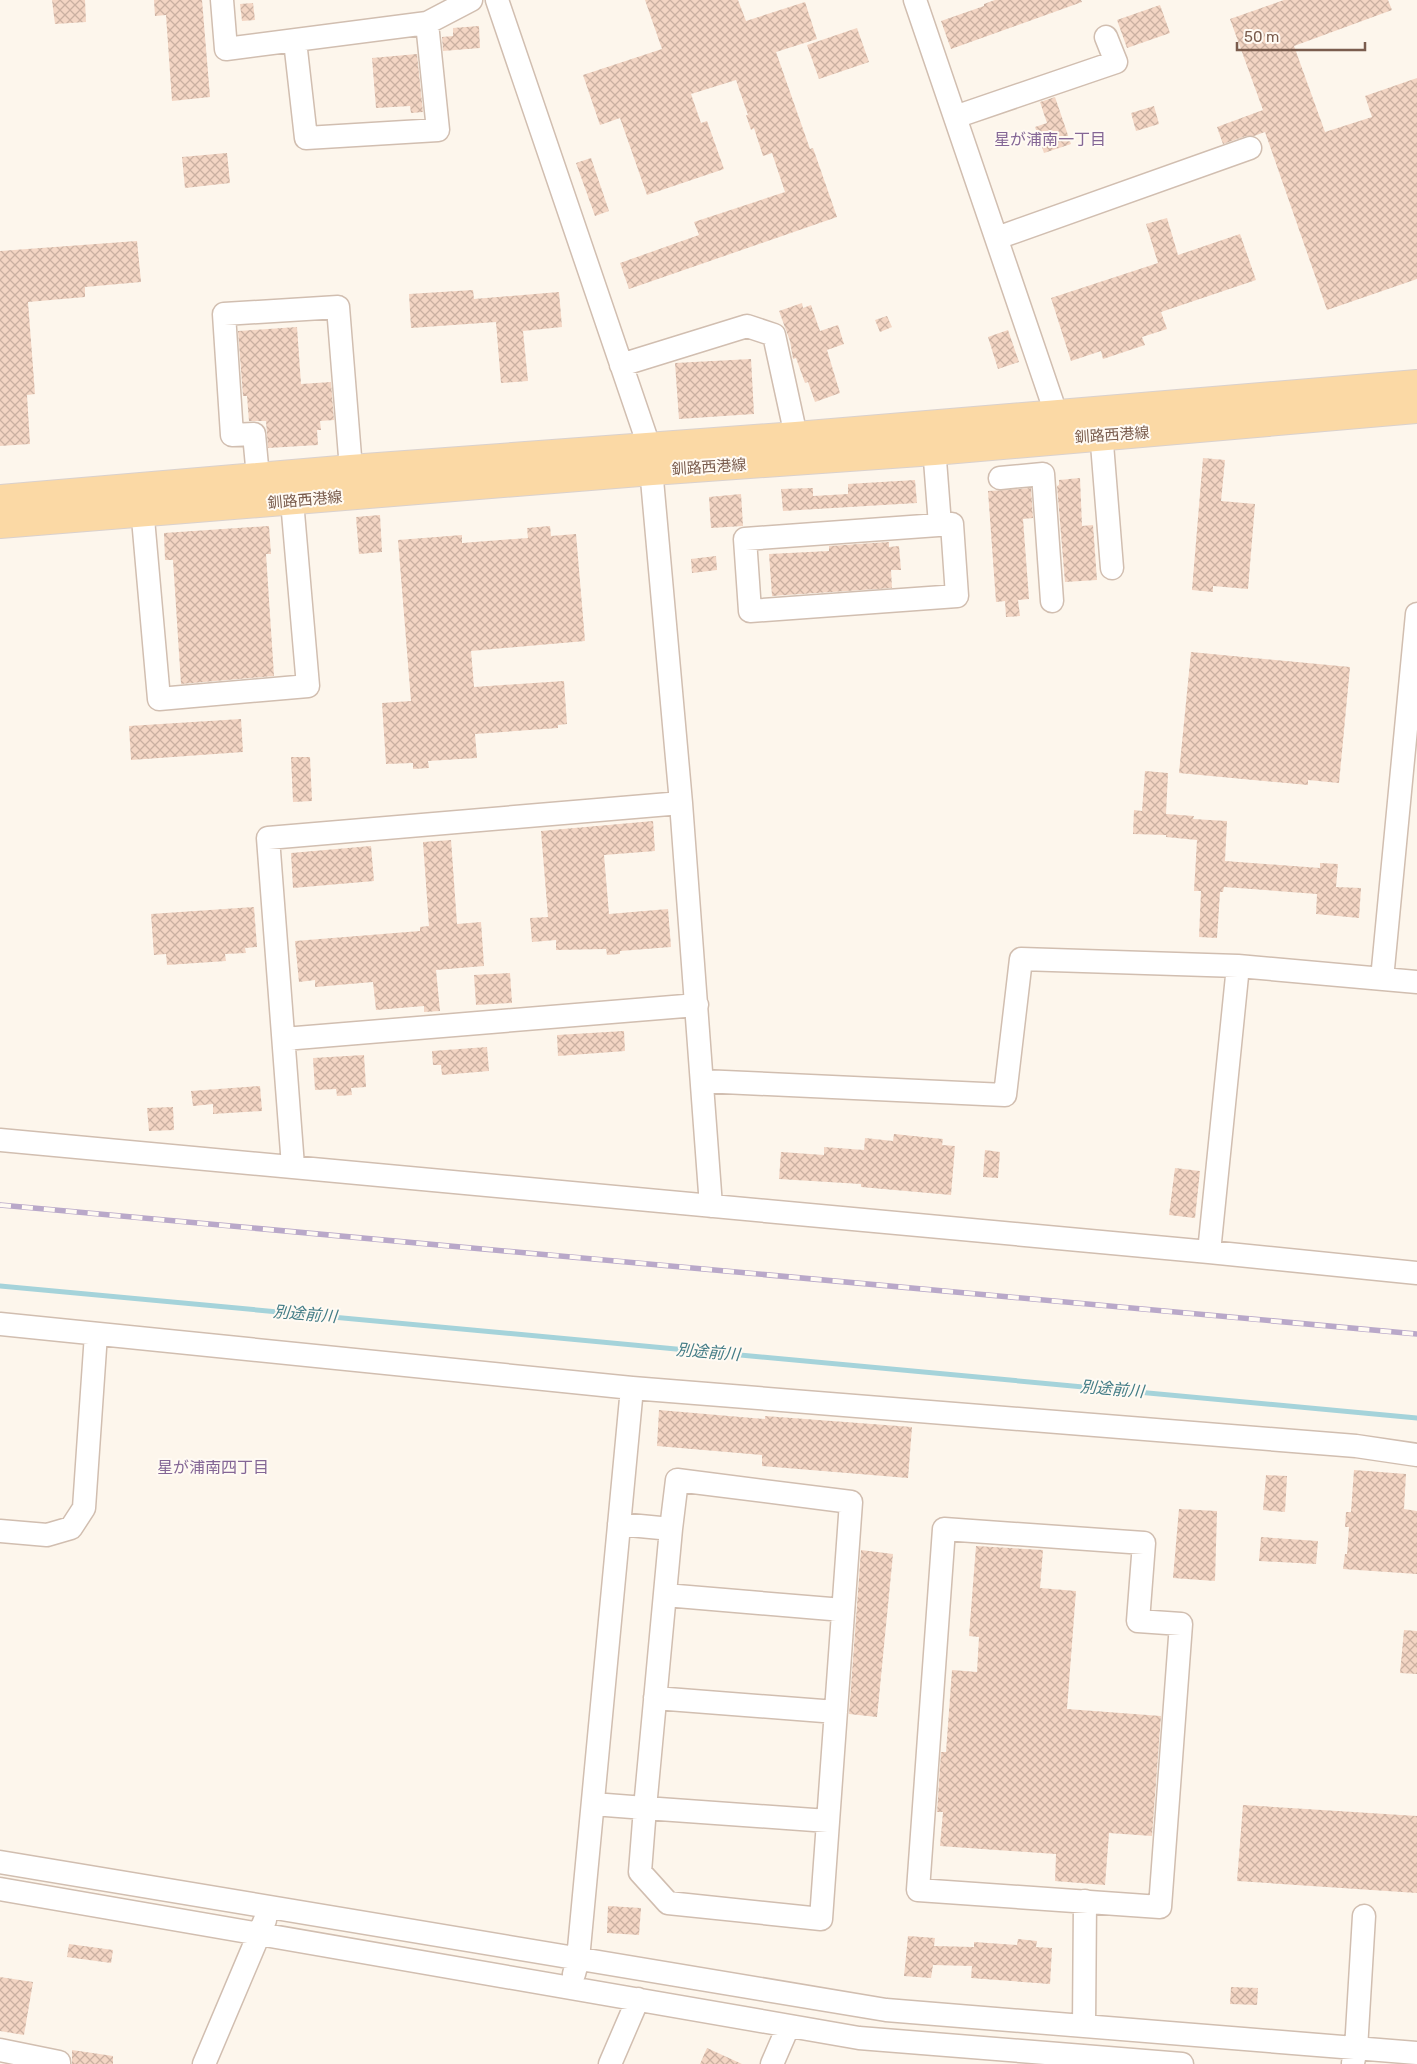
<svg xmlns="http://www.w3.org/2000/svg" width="1417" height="2064" viewBox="0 0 1417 2064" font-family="Rubik,'Noto Sans JP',sans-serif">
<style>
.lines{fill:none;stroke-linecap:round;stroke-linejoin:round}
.stream{stroke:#a5d3da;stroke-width:5}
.building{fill:url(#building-cross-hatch)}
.minor-casing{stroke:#d1beb0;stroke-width:25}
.major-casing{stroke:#dad1cd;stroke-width:30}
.minor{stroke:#fff;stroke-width:22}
.major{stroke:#fbd9a5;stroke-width:28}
.rail-casing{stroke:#b9a8c9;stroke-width:5.5}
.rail{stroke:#fffaf3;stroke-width:4;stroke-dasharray:11;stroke-linecap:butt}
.labels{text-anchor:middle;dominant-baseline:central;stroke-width:4;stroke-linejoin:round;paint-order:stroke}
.street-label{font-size:15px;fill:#7a5c4d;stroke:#fffaf3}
.neighbourhood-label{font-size:16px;fill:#846695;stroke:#fffaf3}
.water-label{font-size:16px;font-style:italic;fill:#437c86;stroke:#fffaf3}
</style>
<defs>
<pattern id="building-cross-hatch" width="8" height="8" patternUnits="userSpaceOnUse" patternTransform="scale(1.25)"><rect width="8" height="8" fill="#f3d5c3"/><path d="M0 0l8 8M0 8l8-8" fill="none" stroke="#cab0a1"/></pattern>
</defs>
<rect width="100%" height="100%" fill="#fdf6ec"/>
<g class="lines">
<!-- stream -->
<path class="stream" d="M0,1286L1417,1418"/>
</g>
<!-- building -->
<path class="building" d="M52,0H85L86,22L55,24Z
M154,0H202L210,97L172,101L166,15L155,16Z
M645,0H738L746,21L805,2L817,39L776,52L810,149L813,148L837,217L629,289L620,263L699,235L694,222L785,192L772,153L763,156L754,128L751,130L746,115H748L736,80L691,94L701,123L707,121L724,169L647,195L620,118L600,125L583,75L662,49Z
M995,0H1081L1082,2L951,49L941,21L984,6V4Z
M1284,0H1388L1392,10L1294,46L1325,132L1372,117L1365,96L1417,78V279L1327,310L1265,132L1254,136H1246L1223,144L1217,127L1263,110L1230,19Z
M253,3L255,20L242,21L240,4Z
M1160,5L1170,33L1127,48L1117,20Z
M479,26L480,48L443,51L442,37L453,36V28Z
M857,28L869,62L819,79L807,45Z
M417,54L423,112L411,113L410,106L376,108L372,58Z
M1055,97L1071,144L1044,153L1035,127L1047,123L1040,102Z
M1154,106L1159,124L1136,131L1131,113Z
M227,153L230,183L185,188L182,157Z
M591,158L609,211L595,216L576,163Z
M1167,218L1178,255L1240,234L1256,280L1161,312L1167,329L1142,337L1145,345L1103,359L1101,351L1071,361L1051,298L1158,263L1146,224Z
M137,241L141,282L85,287V297L28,302L35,394L27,395L30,444L0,446V251Z
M473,290L474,299L559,292L562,327L523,331L528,381L501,383L496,322L411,328L409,294Z
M802,303L803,308L811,305L820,331L838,325L844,344L827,350L840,393L815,402L808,382L805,383L796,358L793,359L790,341L779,311Z
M887,316L892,327L880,332L875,320Z
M297,327L301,384L331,382L334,420L320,421L321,430H317L318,445L268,448L266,421H249L247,396H243L238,331Z
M1008,330L1019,362L998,369L988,337Z
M751,359L754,414L679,419L675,363Z
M1203,458L1225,460L1221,501L1255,504L1248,589L1213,586V592L1192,590Z
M1080,478L1082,526L1093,525L1097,580L1065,582L1057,486L1059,485V480Z
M915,480L917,503L783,511L781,489L813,488V496L848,494V484Z
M1031,488L1033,518L1023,519L1029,599L1018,600L1020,616L1006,617L1005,601L996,602L988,491Z
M741,494L743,526L711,528L709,497Z
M380,515L382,552L359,554L356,517Z
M269,526L271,554H266L274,676L181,684L173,560H165L164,533Z
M550,526L551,536L576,534L585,641L471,651L474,687L564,681L567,724L558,725V728L475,734L477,758L428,761L429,768L413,769V763L386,764L382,703L411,701L398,540L462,535V543L528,538L527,528Z
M889,542V547L899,546L901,570H891L892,588L772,596L769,554L829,551V546Z
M716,556L717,570L692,573L691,559Z
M1191,652L1350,667L1339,783L1308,780V785L1179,773Z
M241,719L243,752L131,760L129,726Z
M291,757H310L312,801L293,802Z
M1145,771L1168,773L1166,814L1194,816L1193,819L1227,821L1225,861L1320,868V863L1338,864L1336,887L1361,888L1359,918L1316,914L1317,894L1224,887L1223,892H1220L1217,938L1199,937L1201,891H1194L1197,840L1166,837V835L1133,834L1134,810L1142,811Z
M653,821L655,851L604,855L609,914L668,909L671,947L620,951V954L607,955L606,949L556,950V940L532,942L530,918L548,917L541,831Z
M451,840L457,924L481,922L484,966L436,970L440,1011L424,1012V1006L376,1010L373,982L315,987V980L299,982L295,941L420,931V927L429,926L423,842Z
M371,846L374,881L293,888L291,853Z
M254,907L257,947L245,948L246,953L225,954L226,961L167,965L166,954L154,955L151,914Z
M510,973L512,1003L476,1005L474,975Z
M624,1031L625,1051L558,1056L557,1035Z
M487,1047L489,1071L442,1075L441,1065H433L432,1051Z
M364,1055L366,1087L351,1088L352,1095L337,1096L336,1089L315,1090L313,1058Z
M260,1086L262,1111L213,1114V1104L193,1106L191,1091Z
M173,1107L174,1130L149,1131L147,1108Z
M894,1134L943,1139L942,1145L955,1146L951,1195L861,1187V1184L779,1179L781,1152L824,1155V1147L864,1150L865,1138L893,1141Z
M985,1150L1000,1152L998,1178L983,1177Z
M1175,1168L1200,1171L1195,1218L1169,1215Z
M659,1410L765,1419V1416L912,1427L908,1478L762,1466V1455L657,1446Z
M1354,1470L1406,1474L1404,1509L1417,1511V1574L1343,1569L1345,1554H1347L1349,1527H1345L1346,1512H1351Z
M1266,1475L1287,1476L1285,1512L1263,1510Z
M1179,1509L1217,1511L1215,1581L1173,1578Z
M1261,1537L1318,1541L1316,1564L1259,1561Z
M976,1546L1043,1550L1040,1588L1076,1591L1067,1709L1161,1716L1152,1836L1109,1833L1105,1885L1055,1881L1056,1854L940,1846L943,1812H937L941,1752H946L952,1670L977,1672L979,1637L969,1636Z
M861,1550L893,1554L877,1717L849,1714Z
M1404,1630L1417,1631V1674L1400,1673Z
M1243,1805L1417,1816V1893L1237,1881Z
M608,1906L641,1908L639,1935L607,1933Z
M908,1936L935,1938L934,1946L974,1947V1942L1017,1945L1018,1939L1037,1941L1036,1947L1052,1948L1050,1984L971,1978L972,1966L933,1965L931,1978L904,1976Z
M69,1944L113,1950L111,1963L67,1957Z
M0,1977L33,1982L24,2035L0,2031Z
M1231,1987L1258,1988L1257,2005L1230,2004Z
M707,2048L742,2064H700Z
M72,2050L113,2056V2064H72Z"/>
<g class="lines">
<defs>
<path id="minor" d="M222,0L226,49L427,23L471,0
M497,0L649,446L681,803L711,1206
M915,0L1061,428
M295,41L306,138L438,130L427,23
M955,117L1116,62L1106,37
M997,238L1250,148
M621,365L747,326L774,335L796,436
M1100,419L1112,568
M933,434L940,525
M258,477L254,434L232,435L224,314L338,307L351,469
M1000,478L1043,474L1052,601
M141,496L159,699L308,686L292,501
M952,524L957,596L750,611L745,539Z
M1382,979L1417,614
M284,1039L697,1005
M702,1081L1005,1095L1021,959L1238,966
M0,1140L1209,1252L1417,1273
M293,1166L268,838L681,803
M1209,1252L1238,966L1417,982
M0,1324L632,1388L1356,1446L1417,1455
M671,1529L677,1480L851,1502C841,1641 831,1780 821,1919L668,1903L640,1872L645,1808L828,1821
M944,1529L1144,1543L1138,1621L1181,1624L1160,1907L918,1890Z
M0,1531L47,1535L71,1528L84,1508L96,1334
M665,1595L843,1610
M655,1698L836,1712
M593,1804L645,1808L671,1529L619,1524
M0,1862L886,2010L1417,2053
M0,1889L859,2038L1182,2064
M574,1974L578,1959L632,1388
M1084,2026L1085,1901
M0,2050L59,2062V2064
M1353,2063L1356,2049L1364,1916
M204,2064L265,1920
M610,2064L638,1999
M772,2064L788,2027"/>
<path id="major" d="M0,499L351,469L796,436L1417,384
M0,524L652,471L934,451L1417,409"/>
</defs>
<!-- minor casing -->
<use href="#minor" class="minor-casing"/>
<!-- major casing -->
<use href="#major" class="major-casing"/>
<!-- minor -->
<use href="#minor" class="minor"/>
<!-- major -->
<use href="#major" class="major"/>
<defs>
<path id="rail" d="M0,1205L1417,1334"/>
</defs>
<!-- rail casing -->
<use href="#rail" class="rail-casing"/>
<!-- rail -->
<use href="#rail" class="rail"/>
</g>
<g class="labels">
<!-- street labels -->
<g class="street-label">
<text transform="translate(1112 435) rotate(-4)">釧路西港線</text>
<text transform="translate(709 467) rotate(-4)">釧路西港線</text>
<text transform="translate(305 500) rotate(-5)">釧路西港線</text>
</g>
<!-- neighbourhood labels -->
<g class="neighbourhood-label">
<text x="1050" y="139">星が浦南一丁目</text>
<text x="213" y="1467">星が浦南四丁目</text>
</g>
<!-- water labels -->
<g class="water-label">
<text transform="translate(305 1314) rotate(5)">別途前川</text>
<text transform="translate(708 1352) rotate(5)">別途前川</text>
<text transform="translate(1112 1389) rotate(5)">別途前川</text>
</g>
</g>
<!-- scale -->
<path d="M1237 42v8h128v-8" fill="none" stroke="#7a5c4d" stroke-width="2.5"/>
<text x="1244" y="42" font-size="15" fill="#7a5c4d" stroke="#fffaf3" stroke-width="4" paint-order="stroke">50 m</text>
</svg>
